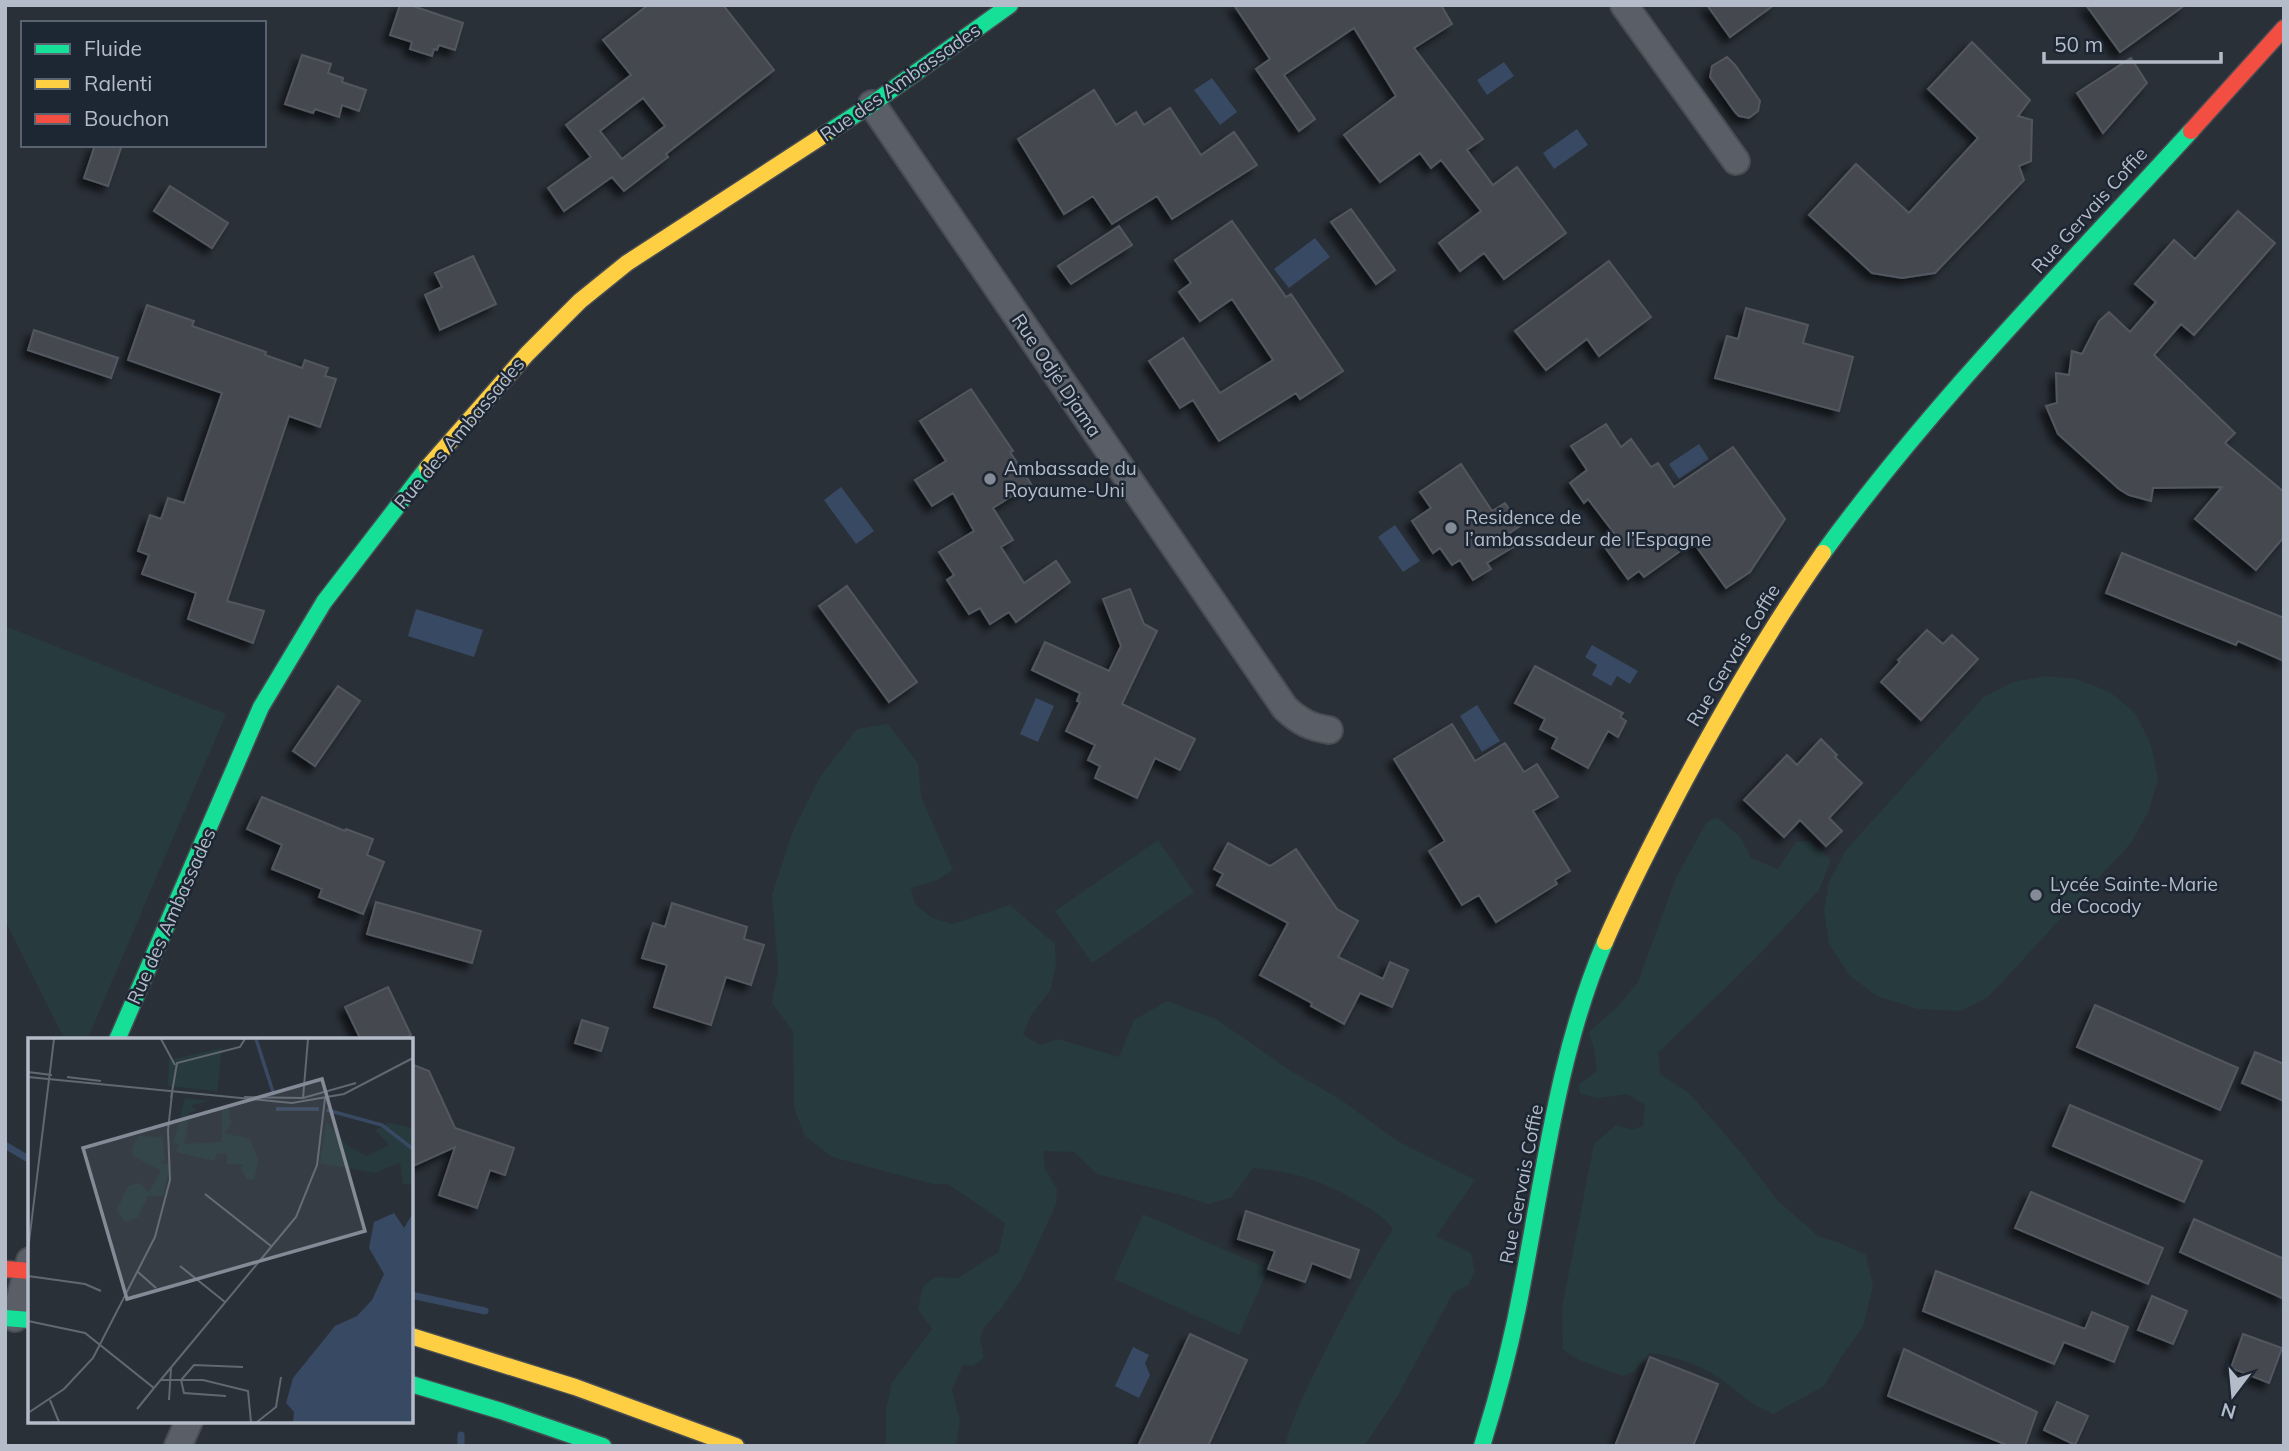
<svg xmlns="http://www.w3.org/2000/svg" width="2289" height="1451" viewBox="0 0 2289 1451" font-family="Mulish,sans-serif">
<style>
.green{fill:#273a3e}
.water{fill:#384963}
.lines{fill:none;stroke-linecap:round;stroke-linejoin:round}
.stream{stroke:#384963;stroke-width:7}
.building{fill:#444950;stroke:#52575f;stroke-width:2;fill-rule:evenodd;filter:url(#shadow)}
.street-casing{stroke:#484c53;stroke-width:30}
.fast-casing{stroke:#484c53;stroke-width:19}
.slow-casing{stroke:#484c53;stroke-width:19}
.jam-casing{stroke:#484c53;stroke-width:19}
.street{stroke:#5a5e66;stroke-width:26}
.fast{stroke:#16e098;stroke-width:16}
.slow{stroke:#ffcf43;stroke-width:16}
.jam{stroke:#f24e42;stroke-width:16}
.poi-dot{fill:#848b96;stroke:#1d2633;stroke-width:2.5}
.labels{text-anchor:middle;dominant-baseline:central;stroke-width:5;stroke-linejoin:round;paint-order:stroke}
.street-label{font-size:19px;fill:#b4bcc9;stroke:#1d2633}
.poi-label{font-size:19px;fill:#b4bcc9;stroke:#1d2633;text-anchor:start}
.inset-river{fill:none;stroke:#384963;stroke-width:3.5}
.inset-road{fill:none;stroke:#616872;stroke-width:2}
.view{fill:#848b96;fill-opacity:0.15;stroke:#848b96;stroke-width:3.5}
.inset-edge{fill:none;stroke:#b4bcc9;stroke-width:3.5}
</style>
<defs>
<filter id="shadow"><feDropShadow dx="-6" dy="6" stdDeviation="3.5" flood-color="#0009"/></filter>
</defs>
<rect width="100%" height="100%" fill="#2a3038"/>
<!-- green -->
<path class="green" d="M5,626L226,714L87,1040H65L5,920Z
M2045,676L2076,679L2110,692L2136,714L2151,745L2158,779L2149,810L2131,843L1988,997L1960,1011L1918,1009L1877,996L1849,975L1829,944L1824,911L1829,882L1846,850L1984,697L2013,682Z
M888,724L918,763L921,797L953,870L937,880L911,888L915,904L932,918L953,924L1010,905L1055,944L1056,965L1050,991L1031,1015L1023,1035L1040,1045L1058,1039L1119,1057L1134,1020L1167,1001L1216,1019L1291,1071L1340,1099L1397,1141L1475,1180L1436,1236L1471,1253L1475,1272L1468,1285L1453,1293L1397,1397L1364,1446H1285C1293,1414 1308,1386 1323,1356C1344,1313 1367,1270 1393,1229C1384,1217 1373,1210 1360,1203C1326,1182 1292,1171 1253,1168L1232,1197L1208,1204L1178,1194L1097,1174L1074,1152L1043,1151L1045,1169L1057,1189L1056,1205L1021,1280L1000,1310L984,1327L980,1338L984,1358L973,1366L963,1365L952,1390L960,1421L956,1446H886V1410L892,1383L932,1329L918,1309L923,1286L935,1277L958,1278L999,1252L1005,1223L948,1184H933L832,1157L805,1136L794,1108L793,1031L772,1003L778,970L772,895L792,833L820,777L857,729Z
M1717,817L1740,837L1751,858L1778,869L1796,842L1810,840L1831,860L1819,890L1754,960L1658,1053L1660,1074L1689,1093L1742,1154L1777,1200L1818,1236L1840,1243L1866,1255L1873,1286L1863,1326L1842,1356L1824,1386L1773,1414C1750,1404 1741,1394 1722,1380C1702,1365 1673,1355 1649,1353L1635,1371L1623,1376L1579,1360L1563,1350L1562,1308L1594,1144L1616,1125L1632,1130L1643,1126L1645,1105L1627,1094L1598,1098L1581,1094L1578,1085L1597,1071L1594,1049L1589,1032L1617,1007L1638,982L1676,878L1706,823Z
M1158,840L1194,892L1092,963L1055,911Z
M1143,1214L1268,1269L1239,1335L1114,1279Z"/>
<!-- water -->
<path class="water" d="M1504,62L1514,76L1487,95L1477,80Z
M1212,78L1237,112L1220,125L1194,90Z
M1577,129L1588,145L1554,169L1543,153Z
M1315,238L1330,257L1289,288L1274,269Z
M1699,444L1709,459L1679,479L1669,464Z
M841,487L874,531L856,544L824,500Z
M1395,525L1420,561L1403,572L1378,537Z
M416,609L483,630L474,657L408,636Z
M1592,645L1638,671L1630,684L1617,676L1611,686L1592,675L1597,665L1585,657Z
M1036,698L1054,706L1038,742L1020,734Z
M1477,705L1500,741L1482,752L1460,716Z
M1133,1347L1149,1355L1145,1363L1150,1375L1139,1398L1115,1386Z"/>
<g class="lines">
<!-- stream -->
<path class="stream" d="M5,1145L30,1160
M411,1295L485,1311
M461,1435V1446"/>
</g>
<!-- building -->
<path class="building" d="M400,5H410L463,23L455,50L439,45L437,50L434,49L432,56L410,49L412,42L390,35Z
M648,5H723L774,70L666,154L668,157L624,191L612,177L564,211L548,188L591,157L566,125L631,75L603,40ZM643,98L665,126L622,159L600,131Z
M1234,5H1441L1452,24L1414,48L1483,139L1467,150L1493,185L1517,167L1566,233L1504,279L1484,253L1460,271L1439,243L1481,211L1441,160L1431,168L1420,153L1380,182L1344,135L1396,96L1354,28L1284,75L1315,119L1299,131L1256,69L1270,59Z
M1707,5H1774L1730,37Z
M2086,5H2185L2120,52Z
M1972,42L2030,100L2018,116L2032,120L2031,161L2019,166L2024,180L1935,273L1902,278L1872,273L1809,215L1856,164L1909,213L1978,138L1928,89Z
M302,55L331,64L328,73L343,78L342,82L366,90L359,111L342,105L339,117L315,109L313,113L285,104Z
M1727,57L1735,65L1760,101L1758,111L1749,118L1739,116L1735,112L1710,77L1712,66Z
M2131,58L2147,83L2103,133L2077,93Z
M1094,90L1116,125L1136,112L1144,125L1170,108L1201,155L1234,132L1257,165L1172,219L1157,196L1112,224L1093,196L1064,214L1018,139Z
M95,145H122L108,186L84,178Z
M170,186L228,223L212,248L154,211Z
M1351,209L1395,270L1376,284L1331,222Z
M2238,211L2275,243L2194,335L2181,324L2154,355L2235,433L2225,443L2284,492V537L2256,570L2195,519L2222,487L2153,488L2151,501L2129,495L2119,489L2058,434L2046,406L2057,403L2056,373L2069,375L2072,351L2082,354L2099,321L2109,312L2130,332L2156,302L2135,284L2174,240L2195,259Z
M1232,221L1286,297L1291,294L1343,371L1300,399L1296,393L1219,441L1193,400L1180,408L1149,361L1183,338L1220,393L1273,360L1232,299L1200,321L1179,292L1191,283L1175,260Z
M1119,226L1132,245L1071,284L1058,266Z
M473,256L496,304L440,330L425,295L442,287L435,273Z
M1609,261L1651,317L1599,356L1587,339L1546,370L1515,331Z
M147,305L194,321L192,326L266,352L265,355L302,368L305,360L328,368L325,376L336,379L320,427L289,416L227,601L264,611L253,643L188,619L196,593L142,574L149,555L138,551L150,515L161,519L168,498L184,503L222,393L128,360Z
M1746,308L1808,325L1803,343L1853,357L1839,411L1715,378L1727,336L1738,339Z
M34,330L118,358L111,378L28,350Z
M971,389L1013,451L1010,452L1031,484L993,508L1013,540L1001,547L1024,583L1056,561L1070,582L1016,622L1009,612L990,624L980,608L969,614L947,580L954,575L939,552L974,531L953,493L932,506L915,480L946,461L920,421Z
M1606,424L1621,447L1631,439L1651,467L1658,463L1674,487L1733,447L1785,519L1750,572L1726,588L1693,542L1644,577L1639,571L1628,579L1604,546L1617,537L1588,499L1584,503L1570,483L1587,470L1571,446Z
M1461,464L1492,511L1505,503L1520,526L1507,535L1515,546L1487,563L1491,569L1473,580L1460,560L1452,565L1440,548L1433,553L1412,521L1431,508L1420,492Z
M2122,553L2284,618V661L2238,641L2236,645L2106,593Z
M847,586L917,682L889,702L819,606Z
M1130,589L1144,624L1157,631L1122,704L1195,739L1180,770L1155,758L1137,798L1095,778L1100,766L1088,760L1095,745L1066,731L1080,702L1077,701L1080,693L1032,670L1045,642L1109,671L1121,646L1103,599Z
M1927,630L1943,644L1952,635L1978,659L1921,720L1881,682L1900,662L1898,660Z
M1535,666L1623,713L1620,717L1626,721L1618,737L1608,731L1588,768L1552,748L1557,738L1540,729L1545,719L1515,703Z
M338,686L360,701L315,766L293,751Z
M1452,724L1475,761L1505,743L1524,772L1537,764L1558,797L1533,811L1570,871L1555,880L1557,884L1496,922L1479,895L1462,905L1429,851L1445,841L1394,759Z
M1821,739L1837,755L1835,757L1862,783L1829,818L1842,831L1826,846L1800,820L1784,837L1744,800L1787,755L1797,765Z
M262,797L345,831L346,829L373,839L367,855L384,862L363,914L319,897L322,889L272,869L282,845L247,829Z
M1228,843L1270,866L1296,849L1337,909L1358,921L1338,957L1383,979L1390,962L1408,970L1392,1007L1360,993L1344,1024L1311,1006L1312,1003L1260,975L1288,923L1217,885L1223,874L1214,869Z
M376,902L481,931L472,963L367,934Z
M672,903L747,927L744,939L764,945L751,985L726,977L711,1025L654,1007L667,965L642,958L653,923L665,927Z
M388,987L411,1035L401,1040H361L345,1007Z
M2095,1005L2238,1068L2220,1110L2077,1047Z
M582,1020L608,1028L601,1051L575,1043Z
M2255,1052L2284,1064V1101L2242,1083Z
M411,1064L429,1071L455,1128L514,1148L505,1175L490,1170L477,1208L439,1195L455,1147L411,1167Z
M2070,1105L2202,1161L2184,1202L2053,1146Z
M2031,1192L2163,1248L2148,1284L2015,1228Z
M1246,1211L1359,1250L1350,1278L1312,1263L1305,1282L1268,1269L1275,1251L1238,1239Z
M2194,1219L2284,1259V1299L2180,1252Z
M1936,1271L2085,1329L2092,1312L2128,1327L2114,1362L2064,1342L2054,1364L1923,1311Z
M2152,1296L2187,1311L2173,1344L2138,1330Z
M1190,1334L1247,1360L1208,1446H1138Z
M2243,1334L2282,1348L2269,1383L2231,1368Z
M1904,1349L2037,1412L2025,1446H2009L1888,1396Z
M1650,1357L1718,1384L1693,1446H1615Z
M2057,1402L2088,1416L2075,1445L2044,1430Z"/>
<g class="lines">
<defs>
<path id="street" d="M1624,5L1736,161
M872,104L1285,708C1300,722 1310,727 1329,730
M15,1318L30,1261
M178,1446L189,1421"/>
<path id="fast" d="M824,135L872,104L1010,5
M1823,553C1933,402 2065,269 2191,131
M117,1040L261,707L324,602L427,468
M5,1318L30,1320
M411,1384L501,1411L603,1446
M1482,1446C1499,1392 1513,1337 1523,1281C1545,1167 1559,1050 1605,942"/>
<path id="slow" d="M427,468L527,354L580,301L627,263L824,135
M1605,942C1626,893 1651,845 1675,799C1720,714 1768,631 1823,553
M411,1336L575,1387L736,1446"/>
<path id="jam" d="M2191,131L2284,28
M5,1269L30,1271"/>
</defs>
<!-- street casing -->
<use href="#street" class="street-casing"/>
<!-- fast casing -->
<use href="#fast" class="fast-casing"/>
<!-- slow casing -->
<use href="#slow" class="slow-casing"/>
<!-- jam casing -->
<use href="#jam" class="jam-casing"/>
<!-- street -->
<use href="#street" class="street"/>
<!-- fast -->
<use href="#fast" class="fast"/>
<!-- slow -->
<use href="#slow" class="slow"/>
<!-- jam -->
<use href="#jam" class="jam"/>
</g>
<!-- markers -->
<g class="poi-dot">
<circle cx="990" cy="479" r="7"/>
<circle cx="1451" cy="528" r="7"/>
<circle cx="2036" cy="895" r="7"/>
</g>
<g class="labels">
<!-- street labels -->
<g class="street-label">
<text transform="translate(900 82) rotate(-35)">Rue des Ambassades</text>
<text transform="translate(2089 210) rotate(-48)">Rue Gervais Coffie</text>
<text transform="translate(1057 375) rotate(56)">Rue Odjé Djama</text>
<text transform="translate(459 433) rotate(-50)">Rue des Ambassades</text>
<text transform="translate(1733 655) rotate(-59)">Rue Gervais Coffie</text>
<text transform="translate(171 916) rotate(-66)">Rue des Ambassades</text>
<text transform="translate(1521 1184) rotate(-79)">Rue Gervais Coffie</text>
</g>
<!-- poi labels -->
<g class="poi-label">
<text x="1004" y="468">Ambassade du<tspan x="1004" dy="22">Royaume-Uni</tspan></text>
<text x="1465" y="517">Residence de<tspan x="1465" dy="22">l’ambassadeur de l’Espagne</tspan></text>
<text x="2050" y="884">Lycée Sainte-Marie<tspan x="2050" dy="22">de Cocody</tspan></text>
</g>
</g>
<!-- overview -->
<g transform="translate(28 1038)">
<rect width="385" height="385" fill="#2a3038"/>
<path d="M194,10L189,53L140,48L141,22ZM157,60L182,63L163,67L168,73L162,74L156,106L194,104V69L200,65L203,86L196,95L222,101L230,122L226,142L219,141L212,130L215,126H199V115L189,116L186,123L148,114L151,107L146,104ZM298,84L320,108L339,118L361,107L347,92L360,85L385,90V147L375,146L372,124L347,135L292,125ZM110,98L134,99L137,121L133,126H140L141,133L135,158H120L110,179L97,184L89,172L100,148L112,145L121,154L133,133L105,118L104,110Z" fill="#273a3e"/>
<path d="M366,175L376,190L385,175V384H265L266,374L258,365L265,340L307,288L329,278L344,262L356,236L341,210L346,184Z" fill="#384963"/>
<path class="inset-river" d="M228,1L246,57M248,71H291M299,72L354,87L385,111"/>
<path class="inset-road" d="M133,1L147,27M0,34L24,37M0,39L264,65L316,56L385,20M39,39L73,43M216,59L275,60L328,45M143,60L149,25L212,9L217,1M275,60L280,1M177,156L243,208M0,212L26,1M152,228L197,264M110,234L128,250M0,238L57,246L73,253M0,283L57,295L126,350L268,179L289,127L297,60M133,342H175L220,353L223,384M198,358L156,355L153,342L166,327L215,329M22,362L31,384M141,362L143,330M109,371L126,350M0,375L36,351L65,320L127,199L142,142L140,92L145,47M229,384L248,369L253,339"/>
<path class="view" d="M294,41L337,193L99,261L55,110Z"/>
<rect width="385" height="385" class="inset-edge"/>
</g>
<!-- border -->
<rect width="2289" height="1451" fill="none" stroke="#b4bcc9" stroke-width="14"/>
<!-- legend -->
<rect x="21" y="21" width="245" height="126" fill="#1d2633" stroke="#59626f" stroke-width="2"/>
<rect x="35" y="44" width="35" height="10" fill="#16e098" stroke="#59626f" stroke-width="2"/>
<text x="84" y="56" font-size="21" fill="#b4bcc9">Fluide</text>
<rect x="35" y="79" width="35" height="10" fill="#ffcf43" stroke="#59626f" stroke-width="2"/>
<text x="84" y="91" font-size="21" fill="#b4bcc9">Ralenti</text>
<rect x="35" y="114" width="35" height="10" fill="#f24e42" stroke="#59626f" stroke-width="2"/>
<text x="84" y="126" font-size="21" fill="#b4bcc9">Bouchon</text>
<!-- north arrow -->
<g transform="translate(2233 1395) rotate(196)" stroke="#1d2633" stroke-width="5" paint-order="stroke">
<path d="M0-5L12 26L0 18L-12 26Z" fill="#b4bcc9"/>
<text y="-10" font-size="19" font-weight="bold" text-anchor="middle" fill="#b4bcc9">N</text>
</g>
<!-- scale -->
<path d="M2044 52v10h177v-10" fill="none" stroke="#b4bcc9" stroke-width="3.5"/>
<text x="2054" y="52" font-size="21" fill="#b4bcc9" stroke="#1d2633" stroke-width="5" paint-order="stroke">50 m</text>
</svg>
